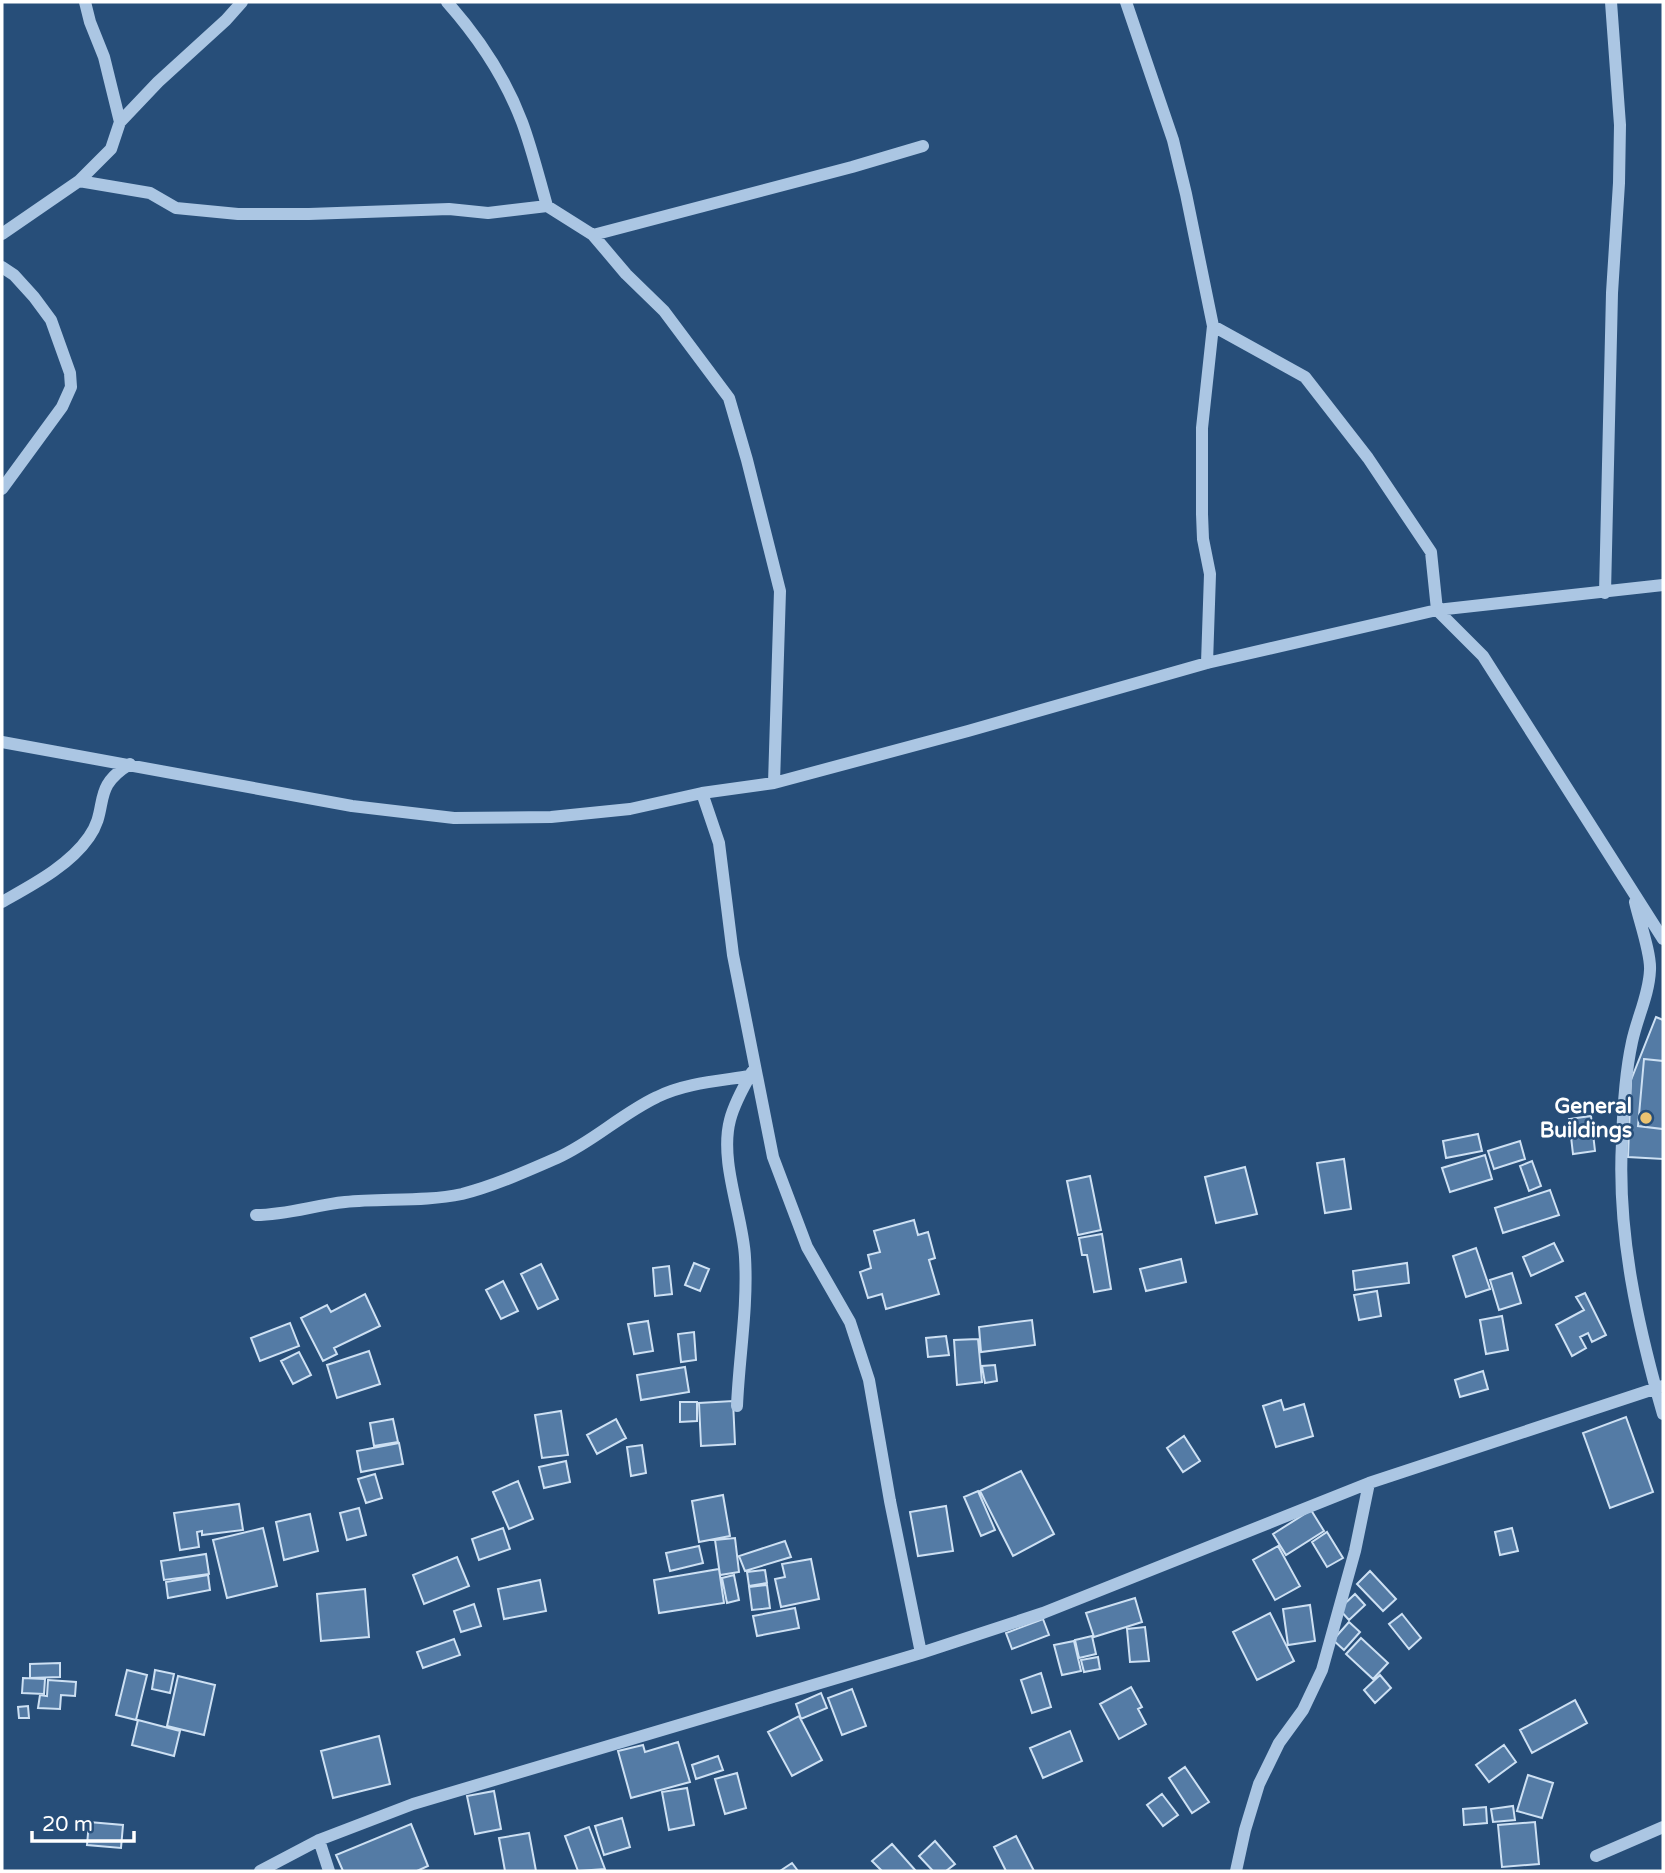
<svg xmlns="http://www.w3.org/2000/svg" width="1665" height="1873" viewBox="0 0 1665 1873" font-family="'Varela Round',sans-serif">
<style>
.building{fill:#547ba5;stroke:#cde0f3;stroke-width:2}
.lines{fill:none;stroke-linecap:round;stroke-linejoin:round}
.minor{stroke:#abc6e3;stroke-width:12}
.poi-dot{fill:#ebc371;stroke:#274e79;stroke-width:2.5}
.labels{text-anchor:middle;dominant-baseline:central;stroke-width:5;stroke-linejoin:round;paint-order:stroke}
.poi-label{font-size:21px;font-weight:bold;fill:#fff;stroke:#274e79;text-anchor:end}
</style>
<rect width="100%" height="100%" fill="#274e79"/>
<!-- building -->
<path class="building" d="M1656,1017L1663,1020V1159L1628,1157L1631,1080Z
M1644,1059L1663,1061V1129L1638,1126Z
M1591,1116L1595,1151L1573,1154L1569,1119Z
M1478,1134L1482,1151L1446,1158L1443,1141Z
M1520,1141L1525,1159L1494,1169L1488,1151Z
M1485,1155L1492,1179L1450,1192L1442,1168Z
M1344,1159L1351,1209L1325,1213L1317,1163Z
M1532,1161L1541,1186L1529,1191L1520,1166Z
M1245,1167L1257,1214L1216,1223L1205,1177Z
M1090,1176L1101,1230L1078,1235L1067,1181Z
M1550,1190L1559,1215L1503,1233L1495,1208Z
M914,1220L918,1235L928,1232L935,1258L929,1260L939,1294L886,1309L882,1294L868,1298L860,1272L871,1268L868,1255L880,1252L874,1231Z
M1102,1234L1111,1289L1094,1292L1087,1255H1082L1079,1238Z
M1554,1243L1563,1261L1531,1276L1523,1257Z
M1476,1248L1490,1289L1466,1297L1453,1256Z
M1181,1259L1186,1282L1146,1291L1140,1269Z
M694,1263L709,1269L700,1291L685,1285Z
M1407,1263L1409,1283L1355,1290L1353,1271Z
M541,1264L558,1299L538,1309L521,1274Z
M669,1266L672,1294L655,1296L653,1268Z
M1512,1273L1521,1303L1499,1310L1490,1280Z
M503,1281L518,1311L501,1319L486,1290Z
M1377,1291L1381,1316L1359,1320L1354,1295Z
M1585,1293L1606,1335L1592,1342L1588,1333L1580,1337L1586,1348L1572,1356L1556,1325L1584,1310L1576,1297Z
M365,1294L380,1326L334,1348L337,1354L323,1361L301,1318L327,1305L331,1312Z
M1502,1316L1508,1350L1486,1354L1480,1320Z
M1032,1320L1035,1345L981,1352L979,1327Z
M648,1321L653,1351L634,1354L628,1324Z
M290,1323L299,1346L260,1361L251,1338Z
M694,1332L696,1360L681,1362L678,1334Z
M946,1336L949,1355L928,1357L926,1338Z
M978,1339L982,1382L957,1385L954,1340Z
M369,1351L380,1384L337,1398L327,1365Z
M299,1352L311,1375L293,1384L281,1361Z
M995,1365L997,1381L985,1383L982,1366Z
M685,1367L689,1392L641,1400L637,1375Z
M1483,1371L1488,1389L1460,1397L1455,1380Z
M1281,1400L1284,1410L1304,1404L1313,1436L1276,1447L1263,1406Z
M733,1401L735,1444L701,1446L699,1403Z
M680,1402H697V1421L680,1422Z
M561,1411L568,1455L542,1458L535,1415Z
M1626,1417L1653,1492L1610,1508L1583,1433Z
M393,1419L398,1442L374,1446L370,1423Z
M616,1419L626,1438L597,1454L587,1435Z
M1184,1436L1200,1461L1183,1472L1167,1448Z
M399,1443L403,1464L361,1472L357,1451Z
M642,1445L646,1473L631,1476L627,1447Z
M566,1461L570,1482L544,1488L539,1467Z
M1021,1471L1054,1534L1013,1556L980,1491Z
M375,1474L382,1498L366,1503L358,1479Z
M518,1481L533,1519L509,1529L493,1492Z
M978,1491L995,1530L981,1536L964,1497Z
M723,1495L730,1536L699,1542L692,1501Z
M239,1504L243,1530L202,1535V1531L197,1532L199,1547L180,1550L174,1513Z
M946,1506L953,1551L918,1556L910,1512Z
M359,1508L366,1535L347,1540L340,1513Z
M1311,1510L1324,1531L1286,1555L1273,1534Z
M310,1514L318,1551L284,1560L276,1522Z
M263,1528L277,1586L227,1598L213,1540Z
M503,1528L510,1549L479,1560L472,1539Z
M1512,1528L1518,1551L1500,1555L1495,1532Z
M1327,1532L1343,1558L1327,1567L1312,1542Z
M735,1538L739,1572L720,1575L715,1540Z
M785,1541L791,1557L745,1571L739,1556Z
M699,1546L703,1563L670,1571L666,1553Z
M1278,1546L1300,1586L1275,1600L1253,1560Z
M206,1554L209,1574L164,1580L161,1561Z
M457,1557L469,1586L424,1604L413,1575Z
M811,1559L819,1599L781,1607L775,1579L785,1577L782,1564Z
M719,1569L724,1603L659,1613L654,1580Z
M765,1570L767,1583L749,1586L747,1572Z
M1370,1571L1396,1599L1383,1611L1357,1584Z
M208,1575L210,1590L168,1598L166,1582Z
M734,1575L739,1600L727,1603L722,1578Z
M540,1580L546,1611L504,1619L498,1589Z
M767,1585L770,1608L752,1610L749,1587Z
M365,1589L369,1637L321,1641L317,1594Z
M1355,1594L1365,1605L1349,1620L1339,1609Z
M1135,1598L1142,1622L1094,1637L1086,1613Z
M474,1604L481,1626L461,1632L454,1611Z
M1310,1605L1315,1641L1288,1645L1283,1609Z
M795,1608L799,1628L757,1636L753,1616Z
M1270,1613L1294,1661L1257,1680L1233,1632Z
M1402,1614L1421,1638L1409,1649L1389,1624Z
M1043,1619L1049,1635L1012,1649L1006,1633Z
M1349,1622L1360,1632L1344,1650L1333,1640Z
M1145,1627L1149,1661L1130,1662L1127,1629Z
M1092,1636L1096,1654L1079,1658L1075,1640Z
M1361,1638L1388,1663L1373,1679L1346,1654Z
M454,1639L460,1655L423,1668L417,1652Z
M1074,1641L1081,1671L1062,1675L1054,1645Z
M1098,1657L1100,1669L1084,1672L1081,1660Z
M60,1663V1677L30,1678V1664Z
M127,1670L147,1675L136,1720L116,1715Z
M155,1670L174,1674L170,1693L152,1689Z
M1041,1673L1051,1707L1032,1713L1021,1680Z
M1380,1675L1391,1688L1375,1703L1364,1690Z
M178,1676L215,1685L204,1735L167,1726Z
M23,1678L45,1679L44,1694L22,1693Z
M48,1680L76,1682L75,1696L61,1695L60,1709L38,1708L40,1695L47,1696Z
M1131,1687L1142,1707L1138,1709L1146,1724L1119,1739L1100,1704Z
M852,1689L866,1726L842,1735L828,1698Z
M821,1693L827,1708L801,1719L796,1704Z
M1575,1700L1587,1723L1532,1753L1520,1730Z
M28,1706L29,1718H19L18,1707Z
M799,1716L822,1760L792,1776L768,1732Z
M138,1720L180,1731L174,1756L132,1745Z
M1070,1731L1082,1761L1043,1778L1030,1748Z
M379,1736L390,1784L333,1798L321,1751Z
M678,1742L690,1782L631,1798L618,1751L643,1745L645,1752Z
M1504,1745L1516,1762L1489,1782L1476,1765Z
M718,1756L723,1770L696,1779L692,1765Z
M1185,1767L1209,1802L1192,1813L1169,1778Z
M737,1773L746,1808L725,1814L715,1779Z
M1528,1775L1553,1783L1542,1818L1517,1811Z
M687,1788L694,1825L669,1830L662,1792Z
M494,1791L501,1829L475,1834L467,1796Z
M1162,1794L1178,1815L1163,1826L1147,1805Z
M1513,1806L1515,1820L1493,1822L1491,1809Z
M1486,1807L1487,1823L1464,1825L1463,1809Z
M622,1818L630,1847L604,1855L595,1826Z
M89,1822L123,1825L121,1848L87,1845Z
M1535,1822L1539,1864L1502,1867L1498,1825Z
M411,1824L428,1866L417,1871H343L336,1855Z
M589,1827L605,1869L578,1871L565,1836Z
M529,1833L536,1871H505L499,1838Z
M1016,1836L1034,1871H1006L994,1847Z
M935,1841L955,1864L946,1871H933L919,1856Z
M892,1844L916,1871H882L872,1861Z
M792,1863L798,1871H780Z"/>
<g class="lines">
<!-- minor -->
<path class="minor" d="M85,2L90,22L104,57L120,122
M447,2C478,37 505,77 522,122C532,149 539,178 547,206L593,235L626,274L664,311L729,398L747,460L780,591L774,783
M1126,2L1173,140L1186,194L1213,326L1202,428V514L1203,539L1210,574L1207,663
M79,181L150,193L176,208L238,214H309L449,209L488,213L547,206
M2,234L79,181L111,149L120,122L158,82L226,20L242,2
M593,235L852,167L923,146
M2,267L14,275L34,297L51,320L70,373L71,387L62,407L2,489
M1213,326L1305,377L1368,458L1431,552L1437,610L1483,656L1663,939
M1605,593L1612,293L1619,183L1620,125L1611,2
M2,742L352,806L454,818L551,817L630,809L702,793L774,783L968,731L1207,663L1437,610L1663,585
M702,793L719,843L733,955L773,1157L807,1247L850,1322L869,1380L890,1501L921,1653
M2,902C32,885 69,866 89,837C110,807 90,788 130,764
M1635,902C1639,920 1651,953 1650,970C1649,995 1637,1018 1632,1042C1625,1074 1623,1109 1622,1142C1617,1234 1638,1327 1663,1414
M256,1215C287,1215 315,1205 345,1202C383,1198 424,1202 462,1194C494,1186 527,1171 557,1158C593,1142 621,1114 657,1097C685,1083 719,1081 750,1076
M737,1406C739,1357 748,1308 745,1257C743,1216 719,1162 730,1120C734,1104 744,1086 752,1072
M319,1840L329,1871
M1596,1856L1663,1827
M260,1871L319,1840L413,1804L921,1653L1043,1613L1369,1483L1663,1386
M1236,1871L1245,1830L1259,1784L1279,1743L1303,1710L1322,1670L1355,1551L1369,1483"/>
</g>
<!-- markers -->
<circle class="poi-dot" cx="1646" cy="1118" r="7"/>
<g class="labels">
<!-- poi labels -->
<g class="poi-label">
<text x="1632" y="1106">General<tspan x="1632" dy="24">Buildings</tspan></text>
</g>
</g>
<!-- border -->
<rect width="1665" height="1873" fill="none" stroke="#ffffff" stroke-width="7"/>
<!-- scale -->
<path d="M32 1831v10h102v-10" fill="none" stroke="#ffffff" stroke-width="3.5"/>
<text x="42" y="1831" font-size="21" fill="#ffffff" stroke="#274e79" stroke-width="5" paint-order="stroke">20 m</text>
</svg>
